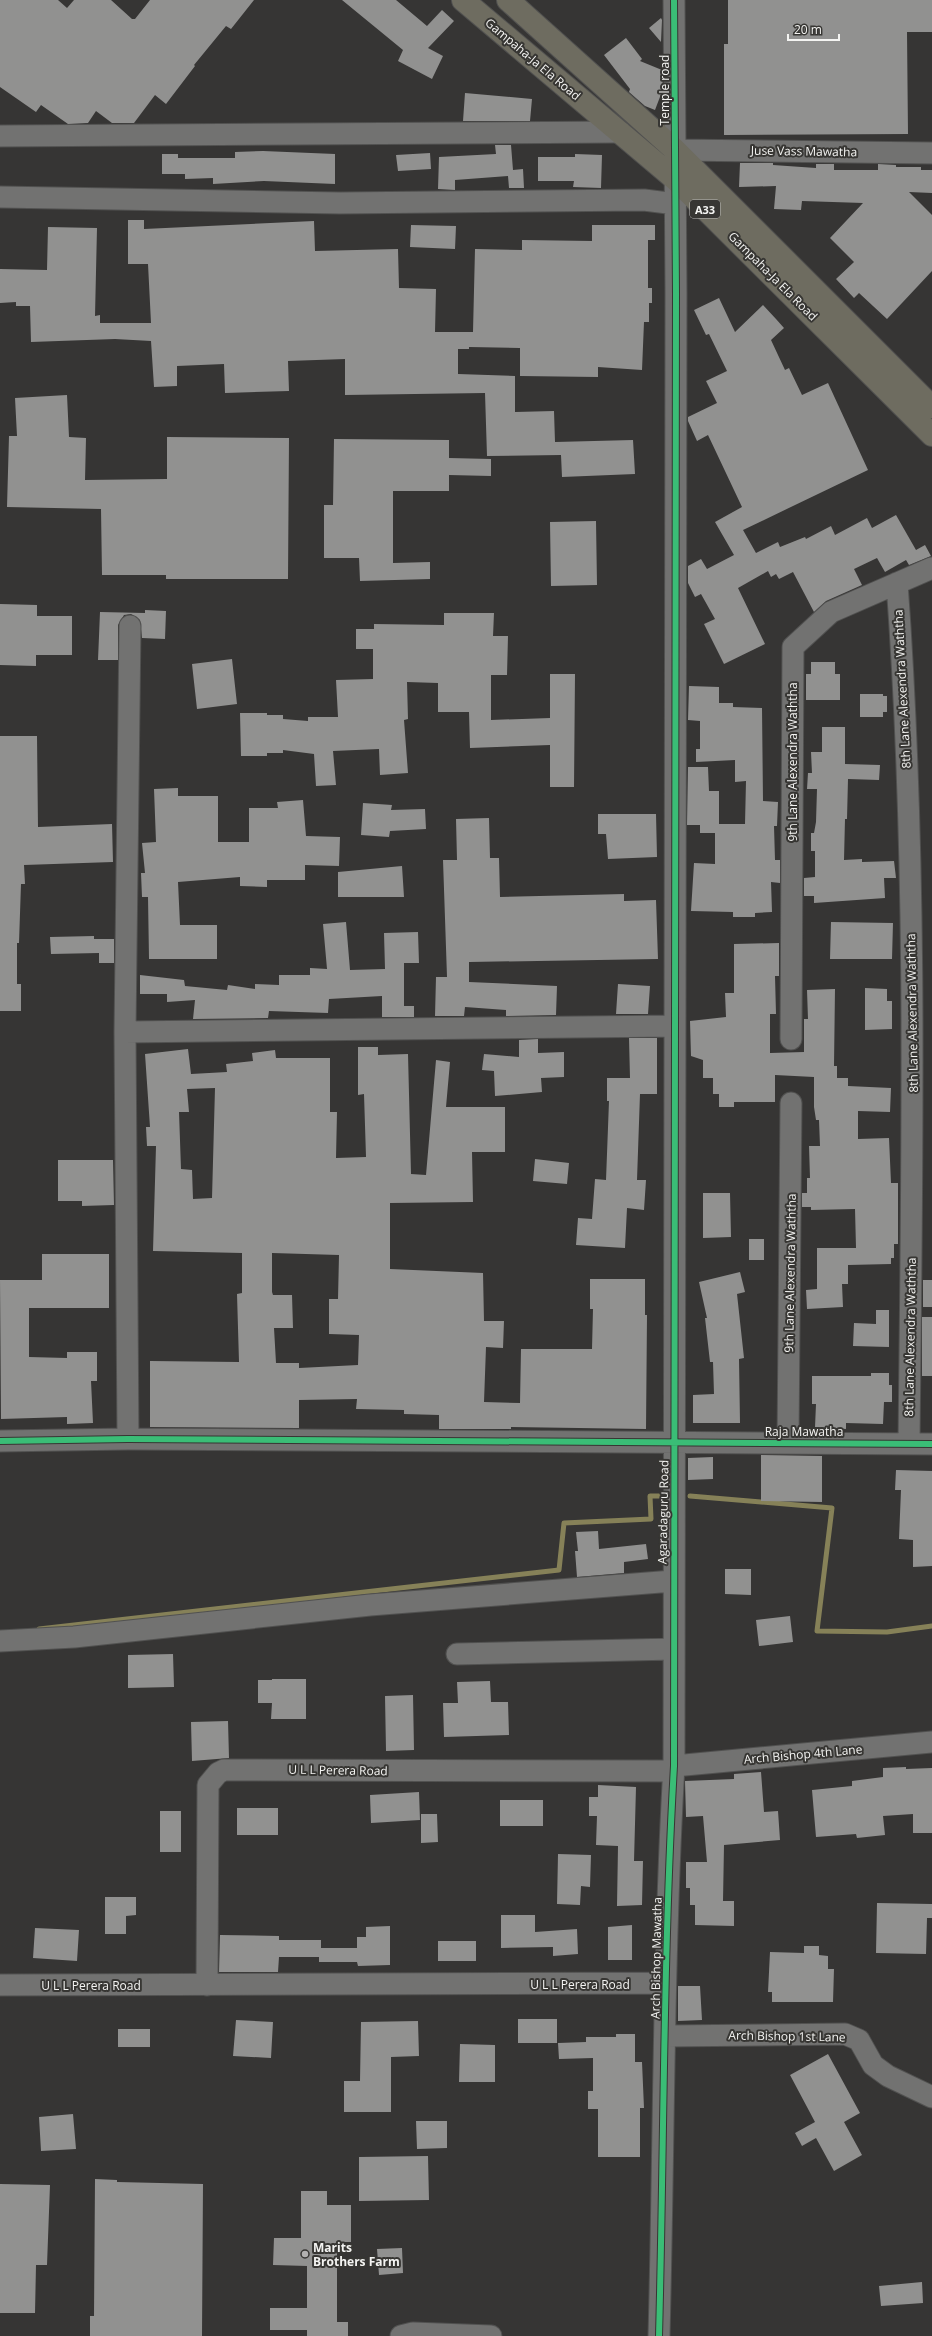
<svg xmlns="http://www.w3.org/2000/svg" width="932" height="2336" viewBox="0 0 932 2336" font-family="'Open Sans',sans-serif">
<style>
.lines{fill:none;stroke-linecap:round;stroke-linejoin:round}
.stream{stroke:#868158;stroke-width:5}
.building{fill:#919190;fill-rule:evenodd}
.minor-casing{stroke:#515150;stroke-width:23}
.highway-casing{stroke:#515150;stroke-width:24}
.minor{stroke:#727271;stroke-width:21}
.highway{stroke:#6e6c60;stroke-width:22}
.cycleway-casing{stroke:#373633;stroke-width:8}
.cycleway{stroke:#3abd76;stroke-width:6}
.poi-dot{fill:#b2b1b0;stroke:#373633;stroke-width:1.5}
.labels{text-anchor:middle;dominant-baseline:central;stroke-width:4;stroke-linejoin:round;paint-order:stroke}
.shield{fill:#373633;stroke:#bbbbb9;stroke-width:1}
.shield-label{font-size:11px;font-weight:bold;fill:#f4f4f2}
.street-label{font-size:12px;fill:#f4f4f2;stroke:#373633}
.poi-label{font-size:12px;font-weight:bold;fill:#f4f4f2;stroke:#373633;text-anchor:start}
</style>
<rect width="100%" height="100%" fill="#363534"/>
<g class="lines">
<!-- stream -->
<path class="stream" d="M690,1496L832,1508L817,1631L887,1632L932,1626
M39,1629L559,1570L564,1523L651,1519L650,1496H659"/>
</g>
<!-- building -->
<path class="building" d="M0,0H58L67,8L74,0H111L132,19H135L150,0H254L231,29L226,26L194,65L195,66L166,104L155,95L134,123H112L96,111L88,123L68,124L41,105L36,112L0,87Z
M342,0H396L427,26L442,10L454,21L428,48L443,56L432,79L398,61L403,50Z
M728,0H932V32H907L908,134L724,135V44H728Z
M661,18L662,20L661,42L649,28Z
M626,38L642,59L640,61L662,70L663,89L655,110L645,106L629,92L630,89L604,55Z
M465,93L532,99L530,121H463Z
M495,145H511L513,170L523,169L524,188H509L508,176L455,180V190L438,189L439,157L496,154Z
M263,151L335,154V184L264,181L213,184V178L185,179V174H162V154H178V158H235V152Z
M430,153L431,169L398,171L396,155Z
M575,154L602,155L601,188L573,187L574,181H538V157H575Z
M740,163H773V165L816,168V164H834V170H878V164L896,165V167H921V170H932V193L909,192L932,215V271L887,319L859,293L854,298L836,279L854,262L830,238L863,203L802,201L801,210L774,209L776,186L739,187Z
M128,220H144V229L314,221L315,251L398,249L399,288L436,289L435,332H473L475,249L522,250V240L592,241V225H655V240H648V288H652V303H649V322H644L642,370L598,367V377L520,376V348L469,347V349H458V374L515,376V412L554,411L555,442L633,440L635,474L562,477L561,455L487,456L485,393L345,395V359L288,361L289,391L225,393L224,364L177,366V386L154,387L151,341L115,339L31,342L30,306H16V302L0,303V269L47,270L48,227L97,228L95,316L100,315V323H151L148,264H128Z
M411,225L456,226L455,249L410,247Z
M719,298L735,332L763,305L776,319L784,328L771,340L785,370L789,368L802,395L828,383L868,470L743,530L756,553L778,542L780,547L805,537L806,539L831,526L835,535L867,518L872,528L896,515L916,550L925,545L931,556L909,565L906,560L885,572L877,558L854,569L862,585L826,601L814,612L793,572L779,579L776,574L771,577L768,571L738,588L765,644L724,664L704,624L715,619L701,594L695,597L688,583V566L701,559L707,569L734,555L715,522L742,507L708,435L697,441L688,421V417L717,403L706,381L727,371L709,334L706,335L694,310Z
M67,395L69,437L86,438L85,480L167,479V437L289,438L288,579H166V575H102L101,509L7,507L9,436H17L15,398Z
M334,439L449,440V458L491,459V476L449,475V491H393V563L430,562V579L360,581L359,558H324V505H333Z
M596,521L597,585L551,586L550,522Z
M0,604L37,605V616H72V655H36V666L0,665Z
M145,610L166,611L165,639L142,638L140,620L131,614L124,615L118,625V660H98L100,612L145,613Z
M444,613H494L493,636H508L507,675H491V720L550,718V674H575L574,787H550V745L470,748L469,712H438V683L407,682L408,719L404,720L408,773L380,775L379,749L333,751L336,785L316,786L314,754L283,750V753H267V756H241L240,713H267V715H283V719L308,721V717H338L336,680L373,679V649H356V629H374V624L444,625Z
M232,659L237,704L197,709L192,664Z
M811,662H835V674H840V700H806V674H811Z
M689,686L719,687V703H733V707L762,708L763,801L778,802L777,826H774L775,860H780V883L771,882L772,912L755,913V917H733V912L691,911L694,863L715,864V833H700V825H687L688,767H708L709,791H719V824H745L746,781L735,782V760L696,762V749H700V721L688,720Z
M860,694H883V696H887V712H883V717H860Z
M822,727H845V764L880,765L879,780L848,779L847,819H845L844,860L862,859V862L894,861L896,878H884L885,898L814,903V896H804V878L815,877V851H811V833H814L816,822L817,789H807L808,773H812L811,752H822Z
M0,736H37L38,827L112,824L113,862L24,865L25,884H21L19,943H17V984H21V1011H0Z
M178,788V796H218V842H249V808H278L277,802L303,800L306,836L340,837L339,866L305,865V880H267V887L240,886V877L178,882L180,925H217V959H149L148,897H142L141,873H145L142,843L156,842L154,789Z
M363,803L392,805L391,810L425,809L426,829L390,831L389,837L361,835Z
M598,814H656L657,857L608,859L606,834H598Z
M489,818L490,858H499L500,897L624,894V901L656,900L658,959L469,962V982L557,986L556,1015L506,1016V1010L465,1007L464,1016H435L436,977H447L443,860H457L456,819Z
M402,866L404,897H338V872Z
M346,922L350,970L385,969L384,933L418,932L419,963H404V1006H414V1017H382V996L329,999L328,1013L269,1011L268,1018L193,1019L195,1000L167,1002V994H140V975L184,980L185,986L227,990L228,985L255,989V984L279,985V975H310V968L327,969L323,924Z
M831,922L893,923L892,959H830Z
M94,936V939H114V963H99V953L51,954L50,937Z
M779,943V976H775L776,1014H770V1053L804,1052V1019H808L807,990L835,989L834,1066H837V1078H848V1086L891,1088L890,1112L858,1111V1139L889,1138L891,1183H898V1244H894V1258H891V1264L848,1265V1284H842L843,1307L807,1309L806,1290L817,1289V1248H856L855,1209L811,1210V1207H802V1193H807V1178H810L809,1146H820L819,1120H816L814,1107V1077L775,1075V1102H734V1107H719V1094H713V1078H703V1060L691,1056L690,1021L726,1017L725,993H734V944Z
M618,984L650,986L648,1014H616Z
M865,988L887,989V1001H892V1029L865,1030Z
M629,1038H657V1094H640L637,1180H646L644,1210L627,1208L625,1248L576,1245L578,1218L592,1219L595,1179L606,1180L609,1101H607V1078H630Z
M538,1039V1053L564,1052V1077L541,1078L542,1092L495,1096L494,1071L482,1070L484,1054L519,1057V1040Z
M358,1047H378V1055L408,1054L411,1174L426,1175L436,1060L450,1062L446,1107H505V1152H472L473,1202L390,1203V1269L483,1273L484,1321H504L503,1348L486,1347L484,1402L520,1403L521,1349H592L593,1309H590V1279H645V1315H647L646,1429L511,1427V1429H439V1415L404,1414V1410L356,1409L357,1399L299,1400V1428L150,1427V1361L239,1362L237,1294L242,1293V1253L153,1251L156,1146H147L146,1127H150L145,1054L188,1049L191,1074L227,1072L226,1064L253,1061L252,1053L275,1050L276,1058H330V1112H337L336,1158L366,1157L364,1094L358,1095ZM215,1088L212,1198L193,1199L192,1170L181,1169L179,1112H189L187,1089ZM272,1253L339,1255L338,1299H329V1334L359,1335L358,1365L299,1368V1363H276L274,1328H293L292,1295H273L272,1292Z
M535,1159L569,1163L567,1184L533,1181Z
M58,1160H113L114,1205L82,1206V1201H58Z
M703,1193H730L731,1237L703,1238Z
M749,1239H764V1260H749Z
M42,1254H109V1308H29V1357L67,1358V1352H97V1381H91L93,1423L67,1424V1417L1,1419L0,1280H42Z
M740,1272L745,1292L737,1294L744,1358L739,1359L740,1423H693V1395L714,1394L713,1362H710L705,1318H707L699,1282Z
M923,1280H932V1307H923Z
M876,1310H889V1347L853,1346L854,1323L876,1324Z
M922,1317H932V1376H922Z
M871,1373H889V1385H892V1402H884L883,1424L846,1423V1429L815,1427L816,1404H812V1376H871Z
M761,1455L822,1456V1502L761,1501Z
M713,1457V1479L688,1480V1458Z
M896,1470L932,1471V1566L913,1567V1540L899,1539L901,1490H895Z
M598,1531L599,1549L646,1544L648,1559L624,1562V1573L577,1577L575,1551H578L576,1532Z
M725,1569H751V1595L725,1594Z
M790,1616L793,1642L759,1646L756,1620Z
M173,1654L174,1687L128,1688V1655Z
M272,1679H306V1719H271L272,1703H258V1680H272Z
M490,1681L491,1702H508L509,1735L444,1737L443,1703H458L457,1682Z
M413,1695L414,1750L386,1751L385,1696Z
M228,1721L229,1758L192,1761L191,1722Z
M906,1767V1769L932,1768V1833H913V1814L883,1816L885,1835L857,1838L856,1834L816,1837L812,1790L852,1786V1781L883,1777V1768Z
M761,1772L764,1812L778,1811L780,1840L724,1845L723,1901H734V1926L695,1925V1905H690V1888H686V1862H707L703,1816L686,1817L685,1781L734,1779V1774Z
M598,1785L636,1787L634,1861H643L642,1905L617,1906L618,1846L596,1845L597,1816H589V1797H598Z
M419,1792L420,1820L371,1823L370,1795Z
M500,1800H543V1826H500Z
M237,1808H278V1835H237Z
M160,1811H181V1852H160Z
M421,1814H437L438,1842L421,1843Z
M558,1854L591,1855L590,1887L581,1886L580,1905L557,1904Z
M105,1897H136V1915L126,1916V1934H105Z
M877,1903L932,1904V1918H927L926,1954L876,1953Z
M501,1915H535V1932L577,1929L578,1954L553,1956V1947L501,1948Z
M632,1925V1960H608V1927Z
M390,1926V1965L358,1966L357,1962H319V1957H279L278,1972H219L220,1935L279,1936V1940H321V1948H357V1937H366V1927Z
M35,1928L79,1930L77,1961L33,1958Z
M438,1941H476V1961H438Z
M804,1946H819V1955L828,1956V1969H834L833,2002H772V1992H768L770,1952L804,1953Z
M678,1986H700L702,2020L678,2021Z
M518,2019H557V2043H518Z
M236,2020L273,2022L271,2058L233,2056Z
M418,2021L419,2056L391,2057V2112H344V2081H360L361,2022Z
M118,2029H150V2047H118Z
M616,2034H635V2062H642L644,2108H640V2157H598V2109H588V2091H593V2058L559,2059L558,2043L586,2042V2037H616Z
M460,2044L495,2045V2082H459Z
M828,2054L860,2113L844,2122L862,2155L834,2171L816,2138L802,2146L795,2133L815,2122L790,2075Z
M73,2114L76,2149L41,2151L39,2117Z
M416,2121H447V2148L417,2149Z
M428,2156L429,2200L359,2201V2157Z
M95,2179L117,2180V2182L203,2184L202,2336H90V2316H94Z
M0,2184L50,2185L47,2265H36L35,2313H0Z
M301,2191H327V2205H351V2242H337V2322H348V2336H307V2330H270V2308H307V2266L273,2265L274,2238H301Z
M402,2248L403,2273L379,2275L377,2249Z
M922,2282L923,2303L881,2306L879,2286Z"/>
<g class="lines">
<defs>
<path id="minor" d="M0,136L620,132
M675,150L932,153
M0,197L340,203L644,200L676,204
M897,583C918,870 912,1157 909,1443
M125,1032L674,1026
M791,1039L793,647L831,612L932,568
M128,1439L125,1032L130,626
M0,1441L128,1439L932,1444
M788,1442L791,1103
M0,1641L74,1637L370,1605L673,1581
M457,1654L674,1649
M674,1766L932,1742
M0,1985L665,1983
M207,1985L208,1785L218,1773L224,1770L673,1771
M666,2036L845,2034L859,2040L873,2065L888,2076L932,2097
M401,2336L413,2333L491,2336
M659,2336C664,2146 663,1956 674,1766L676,293L674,0"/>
<path id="highway" d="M463,0L675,179L932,435
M508,0L675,150L932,407"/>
</defs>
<!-- minor casing -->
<use href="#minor" class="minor-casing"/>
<!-- highway casing -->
<use href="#highway" class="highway-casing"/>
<!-- minor -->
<use href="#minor" class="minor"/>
<!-- highway -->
<use href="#highway" class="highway"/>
<defs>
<path id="cycleway" d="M0,1441L128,1439L932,1444
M659,2336C664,2146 663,1956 674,1766L676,293L674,0"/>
</defs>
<!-- cycleway casing -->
<use href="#cycleway" class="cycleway-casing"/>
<!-- cycleway -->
<use href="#cycleway" class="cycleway"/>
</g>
<!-- markers -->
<circle class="poi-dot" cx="305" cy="2254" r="4"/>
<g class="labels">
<!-- shield labels -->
<rect class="shield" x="690" y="200" width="30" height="18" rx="3"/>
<g class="shield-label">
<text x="705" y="209">A33</text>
</g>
<!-- street labels -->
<g class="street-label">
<text transform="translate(533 59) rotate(40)">Gampaha-Ja Ela Road</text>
<text transform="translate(664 90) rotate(-90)">Temple road</text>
<text transform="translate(804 151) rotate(1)">Juse Vass Mawatha</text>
<text transform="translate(773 276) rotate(45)">Gampaha-Ja Ela Road</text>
<text transform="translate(902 689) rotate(-93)">8th Lane Alexendra Waththa</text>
<text transform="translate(792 762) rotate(-90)">9th Lane Alexendra Waththa</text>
<text transform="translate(912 1013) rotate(-91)">8th Lane Alexendra Waththa</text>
<text transform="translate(790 1273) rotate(-89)">9th Lane Alexendra Waththa</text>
<text transform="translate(910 1337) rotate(-89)">8th Lane Alexendra Waththa</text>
<text x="804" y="1431">Raja Mawatha</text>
<text transform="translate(663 1512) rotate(-89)">Agaradaguru Road</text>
<text transform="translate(803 1754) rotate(-5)">Arch Bishop 4th Lane</text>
<text transform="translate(338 1770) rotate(1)">U L L Perera Road</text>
<text transform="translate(656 1958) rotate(-89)">Arch Bishop Mawatha</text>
<text x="580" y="1984">U L L Perera Road</text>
<text x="91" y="1985">U L L Perera Road</text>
<text transform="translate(787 2036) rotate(1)">Arch Bishop 1st Lane</text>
</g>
<!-- poi labels -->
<g class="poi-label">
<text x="313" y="2247">Marits<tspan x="313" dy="14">Brothers Farm</tspan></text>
</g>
</g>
<!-- scale -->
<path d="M788 34v6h51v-6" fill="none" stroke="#f4f4f2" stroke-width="2"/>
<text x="794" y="34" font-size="12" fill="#f4f4f2" stroke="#373633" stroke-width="3" paint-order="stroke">20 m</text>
</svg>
